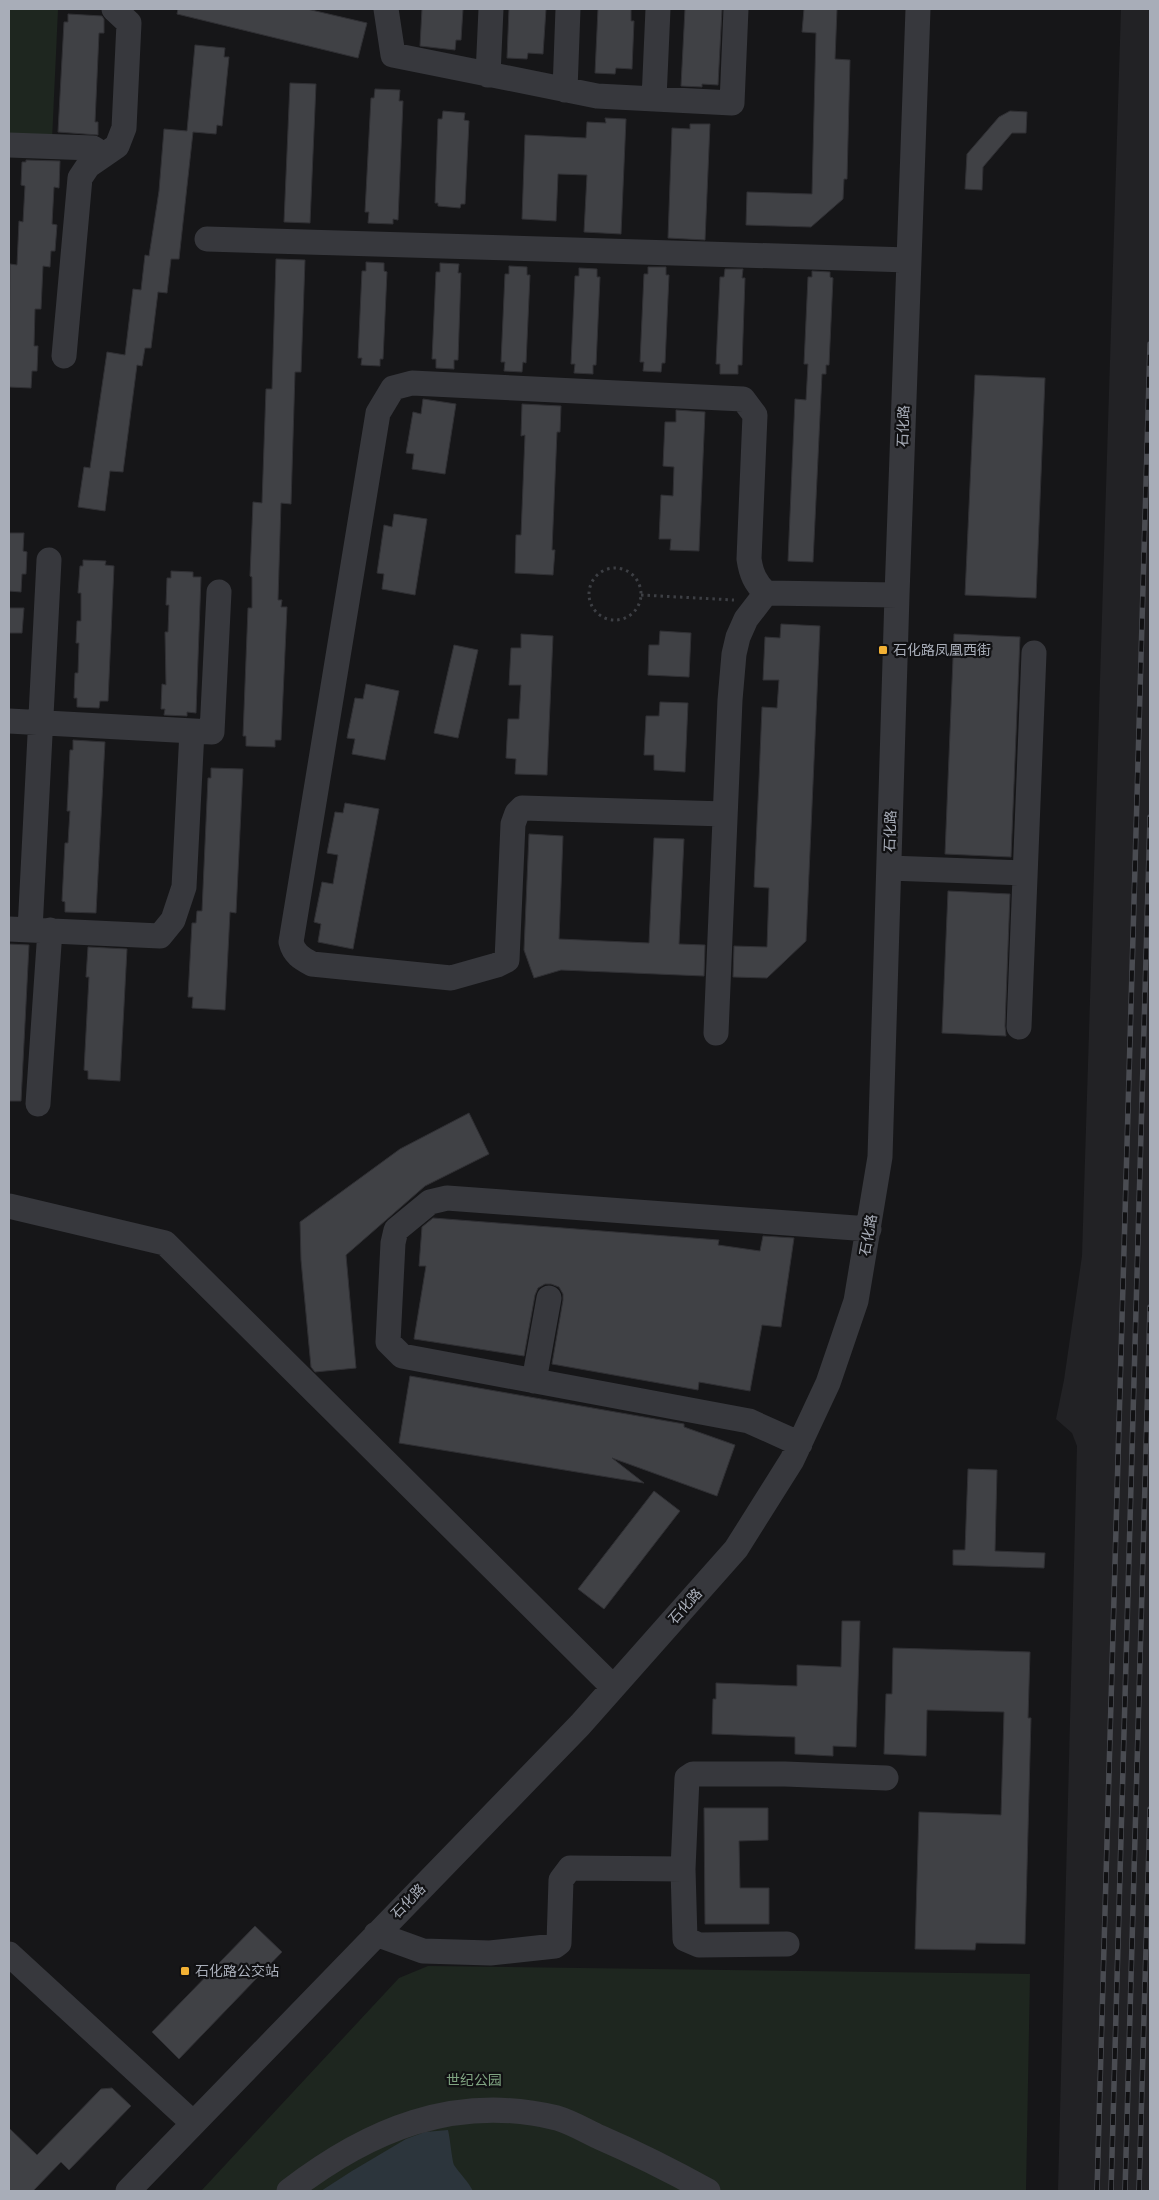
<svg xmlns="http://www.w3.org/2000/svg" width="1159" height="2200" viewBox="0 0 1159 2200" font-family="'Work Sans','Noto Sans SC',sans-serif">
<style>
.built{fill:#222225}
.green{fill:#1e261f}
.water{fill:#2c353c}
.building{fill:#404145;stroke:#303034}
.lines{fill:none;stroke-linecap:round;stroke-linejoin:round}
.path{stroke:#3d3f44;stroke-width:3;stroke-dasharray:2.5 4;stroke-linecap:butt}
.minor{stroke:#37383d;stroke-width:25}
.rail-casing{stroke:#4a4c52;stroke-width:5.5}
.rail{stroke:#111113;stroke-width:4;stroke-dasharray:11;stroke-linecap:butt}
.poi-dot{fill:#f2b134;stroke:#111113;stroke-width:2}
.labels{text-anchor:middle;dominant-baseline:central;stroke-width:4.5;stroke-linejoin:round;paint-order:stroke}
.street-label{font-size:14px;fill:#a8adb8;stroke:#111113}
.poi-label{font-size:14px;fill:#a8adb8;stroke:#111113;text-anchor:start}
.park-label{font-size:14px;fill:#7fa381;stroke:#111113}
</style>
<rect width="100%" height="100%" fill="#161618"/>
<!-- built -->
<path class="built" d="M1121,9H1150V2191H1058L1077,1446L1072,1433L1056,1419L1064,1380L1082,1256Z"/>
<!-- green -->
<path class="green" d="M9,9L58,10L52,140L9,138Z
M428,1966L1030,1974L1026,2191H201L399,1978Z"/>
<!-- water -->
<path class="water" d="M448,2130C450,2138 452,2161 454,2165C460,2174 468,2181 473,2191H321L352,2171L406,2139L425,2132Z"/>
<!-- building -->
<path class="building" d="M178,9H307L367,23L358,58L177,14Z
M422,9H463L461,40H456L455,50L420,46Z
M509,9H546L543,54L528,53L527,59L507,58Z
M598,9H631V21H634L632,69L616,68L615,74L595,73Z
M685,9H722L718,85L702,84V87L681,86Z
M804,9H837L835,59L850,60L847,179H844L843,199L811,227L746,225L747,192L812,194L816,33L802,32Z
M68,14L102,16L104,19V33H99L95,122H98V135L58,132L64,22H68Z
M195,45L225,48L224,57H229L222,126L217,125L216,134L193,132L179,259H171L167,293L158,292L151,348H145L142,366L137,365L123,472L110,471L105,511L78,507L84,467L90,468L107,352L125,355L133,289L141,290L145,255L149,256L159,191L164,129L187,131Z
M290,83L316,84L310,223L284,222Z
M375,89L400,90L399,101H403L398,220L393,219V224L368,223L369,212H365L371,98H374Z
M443,111L465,113L464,120L469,121L465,204H461L460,208L438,206V203H435L438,119H442Z
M1010,111L1027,112L1026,133H1012L983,167L982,190L965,189L967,154L999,117Z
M605,118L626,119L621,234L584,232L587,175L558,174L556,221L522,219L525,135L586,138L587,122L606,123Z
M690,124H710L705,240L668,238L672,128L690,129Z
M26,160L60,161L59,188L54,187L52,224L57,225L55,251H51L50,267L43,266L41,309H35L34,346H38L37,371H32L31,388L9,387L10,264L17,265L19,221L23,222L25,186L21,185L22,162H26Z
M276,259L305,260L301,372H295L291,504L281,503L278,600H282L281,607H287L281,740H275V747L246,746V736H243L248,608H252V577L250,576L253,502L262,503L266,389H272Z
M366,262L384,263V271L387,272L383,359H380V366L361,365L362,358H358L362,271H366Z
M440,263L459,264L458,273H461L458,360H454V369L436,368V359H432L436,272H440Z
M509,266L527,267V275H530L526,363L523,362L522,372L504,371L505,362H501L505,274H509Z
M648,267H666V275H669L665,363H662L661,372L643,371L644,362H640L644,274H648Z
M579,268L597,269V277H600L596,365H593V374L574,373L575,364H571L575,276H579Z
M725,269H743L742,278H745L742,365H738V374H720V364H716L720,277H724Z
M812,271L830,272V277L833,278L829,365H826V374H822L813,562L788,561L795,399L806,400L808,364H804L808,277H812Z
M975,375L1045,378L1036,598L965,595Z
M423,399L456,404L445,474L412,469L414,454L406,453L413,412L421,414Z
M522,404L561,406L560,432H557L552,550H555L553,575L515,573L516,535H521L525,435L521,436Z
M676,410L705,412L699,551L670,550L671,539H659L661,495L673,496L674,467L663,466L665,422H676Z
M394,514L427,519L415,595L382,589L384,574L377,573L384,525L392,527Z
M9,533H24L23,551L27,552L26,574H22L21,592L9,591Z
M83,560L106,561L105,565L114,566L108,701H100L99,708L77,707V698H74L75,673H78L79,643H76L77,621H81V593H78L80,566H83Z
M171,571L193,572V577H201L196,713L187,712V716L164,715L165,709H161L162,684L166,685L165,632H168L169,605H166L167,578H171Z
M9,608H24L22,633H9Z
M781,624L820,626L806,941L767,978L733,977L734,946L767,947L769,888L754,887L759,780L762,707L777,708L779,680H763L765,637L780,638Z
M660,631L691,633L689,677L648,675L649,645H659Z
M521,634L553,636L547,775L515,774L516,759L506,758L508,719H519L521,685H509L511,648H521Z
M954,634L1020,637L1011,857L945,854Z
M454,645L478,650L458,738L434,733Z
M366,684L399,691L385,760L352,754L355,739L347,738L355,698L363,699Z
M660,702L688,703L685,772L654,770V755H644L646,716H659Z
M73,740L105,742L96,913L65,912V902L62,901L65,843H68L70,811H67L70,750H73Z
M211,768L243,769L236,913L230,912L225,1010L192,1008L193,997H188L192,923H196L197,911H202L208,778H211Z
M345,803L379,809L353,949L318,942L321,924L314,922L322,882L333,884L338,855L327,853L335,812L343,813Z
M529,834L563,836L559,939L649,943L654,838L684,839L679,944L705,945L704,976L561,970L534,978L524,950Z
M948,891L1010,894L1005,1026L1006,1036L942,1033Z
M9,944L29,945L21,1101H9Z
M88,947L127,949L120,1081L88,1079V1071L84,1070L89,977H86Z
M469,1113L489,1154L425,1186L346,1255L356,1368L315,1372L311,1367L301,1260L300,1222L400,1149Z
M433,1218L719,1240L718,1245L760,1251L763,1236L794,1238L781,1327L762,1325L750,1391L699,1382L698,1390L552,1364L563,1300V1294L559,1287L551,1284H545L538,1288L535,1295L524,1356L414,1339L426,1266H419L422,1227Z
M410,1376L684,1424V1427L735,1445L717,1496L612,1458L644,1483L399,1443Z
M968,1469L997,1470L995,1551L1045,1553L1044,1568L953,1565V1550H965Z
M654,1491L680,1511L604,1609L578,1589Z
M842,1621H860L856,1747L833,1746V1756L795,1754V1737L712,1734L713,1699H716V1683L797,1686V1665L841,1667Z
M893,1648L1030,1652L1028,1718H1031L1025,1944L976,1943L975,1950L915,1949L919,1812L1001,1815L1004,1712L927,1710L926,1756L884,1754L886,1694H892Z
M704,1808H768V1840L739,1841L740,1888H769V1924H705Z
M255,1926L282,1952L179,2059L152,2032Z
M112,2088L131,2106L69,2170L61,2162L33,2191H9V2128L37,2155L101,2089Z"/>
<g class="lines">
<!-- path -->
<path class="path" d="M589 594a26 26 0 1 1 52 0a26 26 0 1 1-52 0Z
M641,595L734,600"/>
<!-- minor -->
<path class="minor" d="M386,9L393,55L597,96L732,103L736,9
M488,75L491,9
M565,90L568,9
M654,99L658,9
M9,145L93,148L104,155
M207,239L909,260
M64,356L80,178L88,166L117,146L124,128L129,23L114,9
M9,721L212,732L219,592
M725,814L522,808L517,813L513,824L507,960L497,965L451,978L312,964C301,958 294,954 291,942L378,413L393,388L412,383L743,399L755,415L749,559C751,573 755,583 766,593L897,595
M889,868L1025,873
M9,929L160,936L173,920L184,887L192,731
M30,930L49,560
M1019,1027L1034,653
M716,1033L730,700L734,654L738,637L746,619L766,593
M38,1104L50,930
M9,1206L165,1243L613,1687
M534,1381L549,1298
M800,1444L749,1421L402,1356L388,1342L393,1243L396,1230L430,1202L447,1198L869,1229
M376,1934L423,1951L490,1953L555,1946L559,1943L561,1880L570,1868L683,1869
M787,1944L699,1945L685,1939L683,1869L687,1778L693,1774H785L886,1778
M9,1954L193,2123
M128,2191L580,1725L736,1549L792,1460L828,1383L856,1301L880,1157L897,595L918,9
M289,2191C368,2130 455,2093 557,2118C571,2122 586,2131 599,2137C636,2153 672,2171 708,2191"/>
<defs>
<path id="rail" d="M1097,2191L1150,344
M1111,2191L1150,817
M1125,2191L1150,1307
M1139,2191L1150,1809"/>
</defs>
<!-- rail casing -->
<use href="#rail" class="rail-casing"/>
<!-- rail -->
<use href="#rail" class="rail"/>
</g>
<!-- markers -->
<g class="poi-dot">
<rect x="878" y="645" width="10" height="10" rx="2.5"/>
<rect x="180" y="1966" width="10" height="10" rx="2.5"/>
</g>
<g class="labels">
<!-- street labels -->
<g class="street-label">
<text transform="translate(903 426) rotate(-88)">石化路</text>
<text transform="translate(890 831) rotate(-88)">石化路</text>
<text transform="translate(868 1235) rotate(-80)">石化路</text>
<text transform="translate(685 1606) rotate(-48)">石化路</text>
<text transform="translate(408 1901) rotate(-46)">石化路</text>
</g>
<!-- poi labels -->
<g class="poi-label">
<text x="893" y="650">石化路凤凰西街</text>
<text x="195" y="1971">石化路公交站</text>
</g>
<!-- park labels -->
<g class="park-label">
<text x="474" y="2080">世纪公园</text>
</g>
</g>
<!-- border -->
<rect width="1159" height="2200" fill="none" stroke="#a8adb8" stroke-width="20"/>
</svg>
